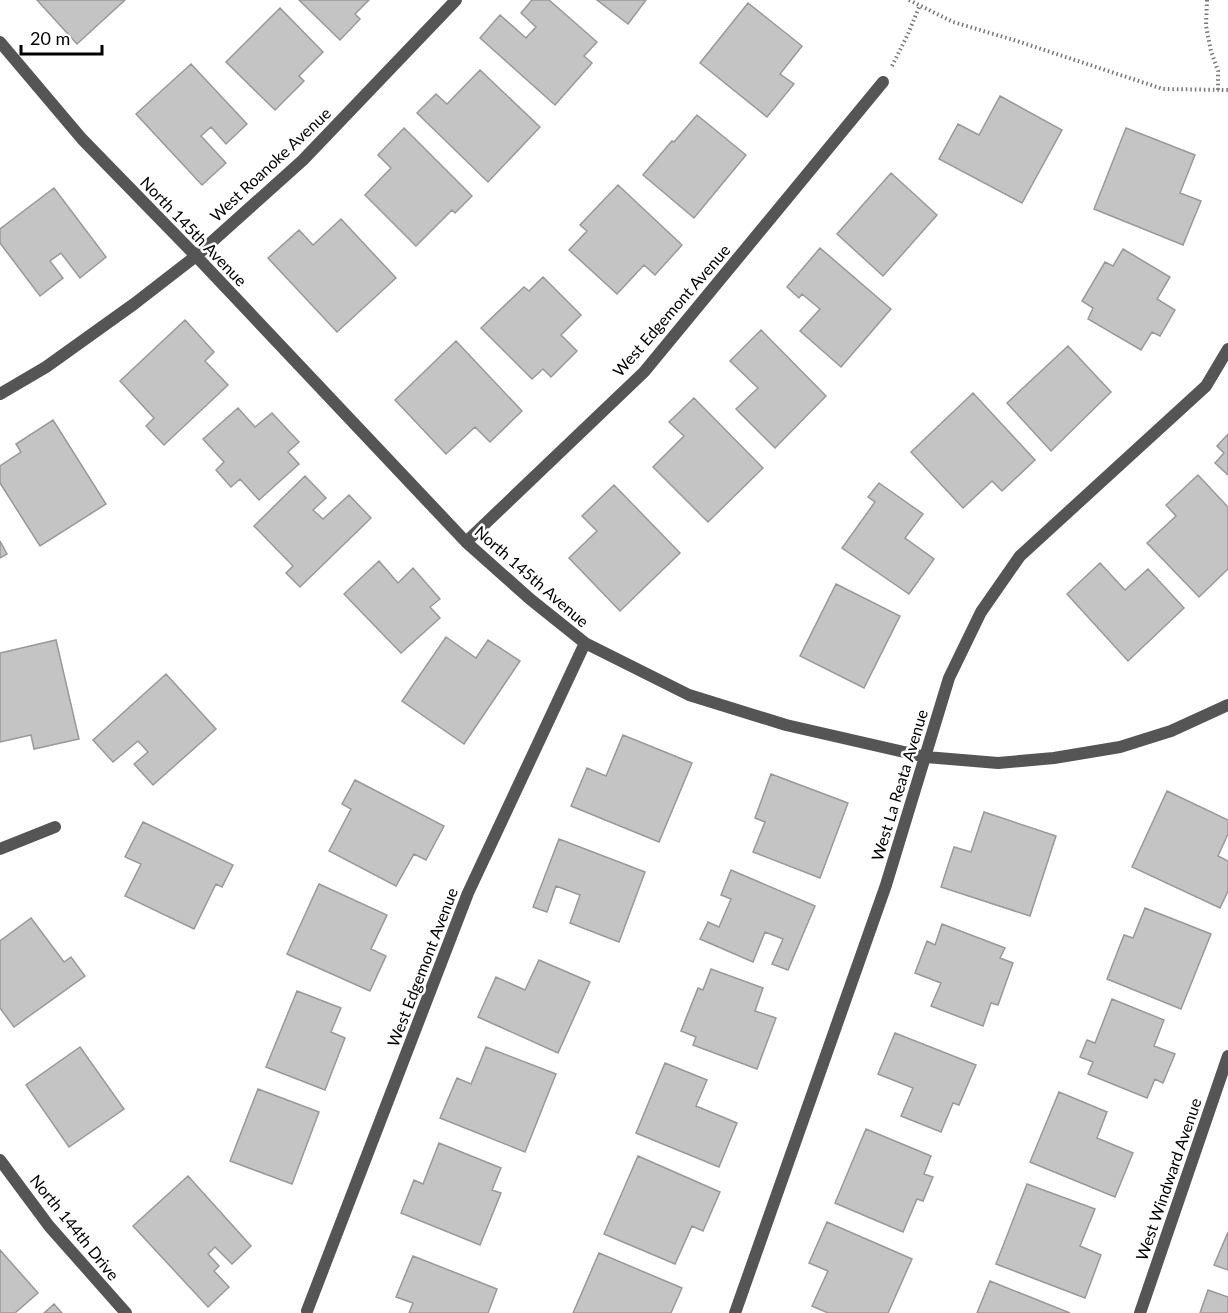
<svg xmlns="http://www.w3.org/2000/svg" width="1228" height="1313" viewBox="0 0 1228 1313" font-family="Lato,sans-serif">
<style>
.building{fill:#c4c4c4;stroke:#999;stroke-width:1.5}
.lines{fill:none;stroke-linecap:round;stroke-linejoin:round}
.path{stroke:#777;stroke-width:4;stroke-dasharray:1.5 3;stroke-linecap:butt}
.street{stroke:#555;stroke-width:12}
.labels{text-anchor:middle;dominant-baseline:central;stroke-width:5;stroke-linejoin:round;paint-order:stroke}
.street-label{font-size:16px;fill:#000;stroke:#fff}
</style>
<rect width="100%" height="100%" fill="#fff"/>
<!-- building -->
<path class="building" d="M37,0H125L77,44Z
M299,0H369L355,14L360,19L340,40Z
M532,0H549L597,42L584,56L592,63L555,105L480,38L500,15L526,38L536,27L521,13Z
M597,0H646L628,24Z
M748,3L802,46L780,74L794,84L767,117L700,63Z
M280,8L323,52L299,76L304,81L275,110L226,62Z
M191,64L247,124L226,144L211,127L201,136L226,163L202,185L136,114Z
M480,70L540,127L488,182L417,113L436,94L447,104Z
M1000,96L1062,130L1022,203L939,159L958,124L979,135Z
M697,115L746,155L694,218L643,175L672,141L674,142Z
M404,128L472,196L455,213L452,210L416,246L365,195L391,168L378,155Z
M1126,128L1195,155L1180,193L1201,201L1183,245L1094,209Z
M891,173L937,215L883,276L837,234Z
M618,185L682,245L655,275L644,265L617,294L569,250L587,231L580,225Z
M54,188L106,257L80,278L61,253L50,261L63,278L40,296L0,243V229Z
M341,219L396,278L337,332L268,258L299,230L313,245Z
M820,248L891,309L841,367L800,331L820,309L802,294L799,298L787,287Z
M1123,249L1170,277L1157,299L1175,310L1160,336L1152,332L1141,350L1088,319L1093,308L1082,301L1105,262L1113,266Z
M543,277L581,315L561,335L577,351L551,377L543,369L532,379L481,328L524,287L529,291Z
M185,320L214,352L205,361L228,385L164,445L146,426L154,418L120,381Z
M761,330L826,396L775,448L736,409L758,388L730,361Z
M456,341L522,411L490,442L475,427L446,454L395,400Z
M1068,346L1111,392L1051,451L1007,403Z
M973,393L1035,460L1002,491L992,481L963,508L911,452Z
M694,398L763,468L708,522L653,467L684,436L669,422Z
M238,408L255,427L272,413L299,442L288,452L299,464L259,500L240,479L231,487L216,470L224,462L203,439Z
M53,420L106,504L40,546L0,483V466L21,452L16,444Z
M1228,434V475L1215,463L1224,453L1217,446Z
M1198,475L1228,507V569L1199,597L1147,543L1176,516L1166,505Z
M305,476L326,498L313,510L323,519L349,495L371,518L300,587L286,573L293,566L254,526Z
M879,483L923,514L905,538L934,559L909,594L842,548L875,502L868,497Z
M614,485L680,553L620,611L569,558L597,531L582,516Z
M0,541L7,554L0,558Z
M379,561L398,583L413,568L440,599L430,607L440,618L401,653L344,594Z
M1100,563L1125,590L1148,569L1184,608L1128,661L1067,594Z
M836,584L900,616L864,688L800,656Z
M446,637L476,658L488,640L520,661L464,744L402,701Z
M56,640L79,739L34,749L31,735L0,742V653Z
M166,674L216,729L153,785L134,764L148,752L138,741L113,762L93,740Z
M623,735L692,763L659,842L571,806L587,768L606,776Z
M771,774L848,803L820,878L753,852L765,822L755,818Z
M355,780L444,826L426,860L414,854L396,886L329,851L351,809L342,804Z
M1167,791L1228,820V834L1218,856L1228,861V891L1220,908L1132,867Z
M984,812L1056,836L1030,916L941,887L954,847L971,852Z
M143,822L233,865L222,887L216,884L194,929L125,896L141,864L125,857Z
M559,839L645,872L619,942L570,923L580,895L556,886L547,912L533,907Z
M731,870L815,906L788,970L772,964L783,939L765,932L753,962L700,939L708,922L719,927L731,899L721,895Z
M319,884L387,915L371,949L386,956L370,991L287,954Z
M1145,908L1211,934L1181,1009L1107,979L1124,935L1133,938Z
M31,918L64,962L71,957L85,976L14,1027L0,1008V941Z
M942,924L1005,948L1000,958L1013,963L998,1005L991,1003L983,1026L931,1006L941,983L915,973L927,941L935,945Z
M539,960L590,982L558,1053L478,1017L496,977L525,990Z
M711,969L763,988L755,1011L776,1018L757,1069L693,1045L696,1037L681,1031L698,988L703,990Z
M297,991L341,1008L331,1032L345,1038L325,1090L266,1067Z
M1112,999L1164,1020L1154,1046L1175,1054L1163,1083L1155,1079L1147,1098L1088,1074L1093,1062L1080,1057L1087,1040L1095,1043Z
M895,1033L976,1065L959,1105L953,1103L941,1132L901,1116L913,1088L878,1074Z
M80,1047L124,1109L69,1147L26,1085Z
M486,1047L556,1074L525,1152L440,1118L457,1078L471,1084Z
M665,1063L707,1080L696,1106L737,1123L719,1167L636,1133Z
M258,1089L319,1112L292,1184L230,1161Z
M1059,1092L1107,1112L1097,1138L1133,1153L1115,1197L1030,1162Z
M866,1129L931,1156L924,1174L933,1177L923,1201L917,1199L903,1232L835,1203Z
M439,1143L501,1168L492,1190L501,1193L480,1245L401,1213L414,1180L423,1184Z
M638,1156L720,1192L703,1231L692,1226L675,1264L604,1234Z
M188,1176L251,1246L232,1264L215,1247L208,1254L219,1266L214,1271L229,1287L208,1307L133,1226Z
M1027,1184L1095,1209L1080,1246L1101,1255L1085,1298L996,1264Z
M827,1222L912,1259L888,1313H828L812,1306L828,1271L809,1263Z
M1228,1232V1270L1214,1265Z
M0,1250L38,1293L15,1313H0Z
M599,1253L682,1288L671,1313H573Z
M413,1256L497,1289L488,1313H409L413,1303L396,1297Z
M990,1281L1070,1313H977Z
M1208,1290L1228,1297V1313H1200Z
M54,1304L62,1313H44Z"/>
<g class="lines">
<!-- path -->
<path class="path" d="M909,0L953,22L1017,41L1163,89L1228,90
M1207,0L1206,26L1211,51L1218,71V90
M892,66L908,34L920,5"/>
<!-- street -->
<path class="street" d="M0,42L82,139L196,256L466,542L530,599L585,643L689,695L786,725L926,757L998,763L1054,758L1120,747L1171,731L1228,705
M0,394L46,367L134,304L196,256L303,160L456,0
M466,542L644,372L883,82
M0,849L55,827
M0,1160L49,1226L126,1313
M307,1311L468,893L585,643
M735,1313L886,885L949,678L981,612L1020,556L1206,386L1228,349
M1140,1313L1228,1056"/>
</g>
<g class="labels">
<!-- street labels -->
<g class="street-label">
<text transform="translate(270 164) rotate(-43)">West Roanoke Avenue</text>
<text transform="translate(194 231) rotate(46)">North 145th Avenue</text>
<text transform="translate(671 310) rotate(-49)">West Edgemont Avenue</text>
<text transform="translate(532 576) rotate(41)">North 145th Avenue</text>
<text transform="translate(899 785) rotate(-73)">West La Reata Avenue</text>
<text transform="translate(422 967) rotate(-69)">West Edgemont Avenue</text>
<text transform="translate(1168 1179) rotate(-71)">West Windward Avenue</text>
<text transform="translate(75 1227) rotate(51)">North 144th Drive</text>
</g>
</g>
<!-- scale -->
<path d="M21 45v9h81v-9" fill="none" stroke="#000000" stroke-width="3"/>
<text x="30" y="45" font-size="18" fill="#000000" stroke="#ffffff" stroke-width="4.5" paint-order="stroke">20 m</text>
</svg>
